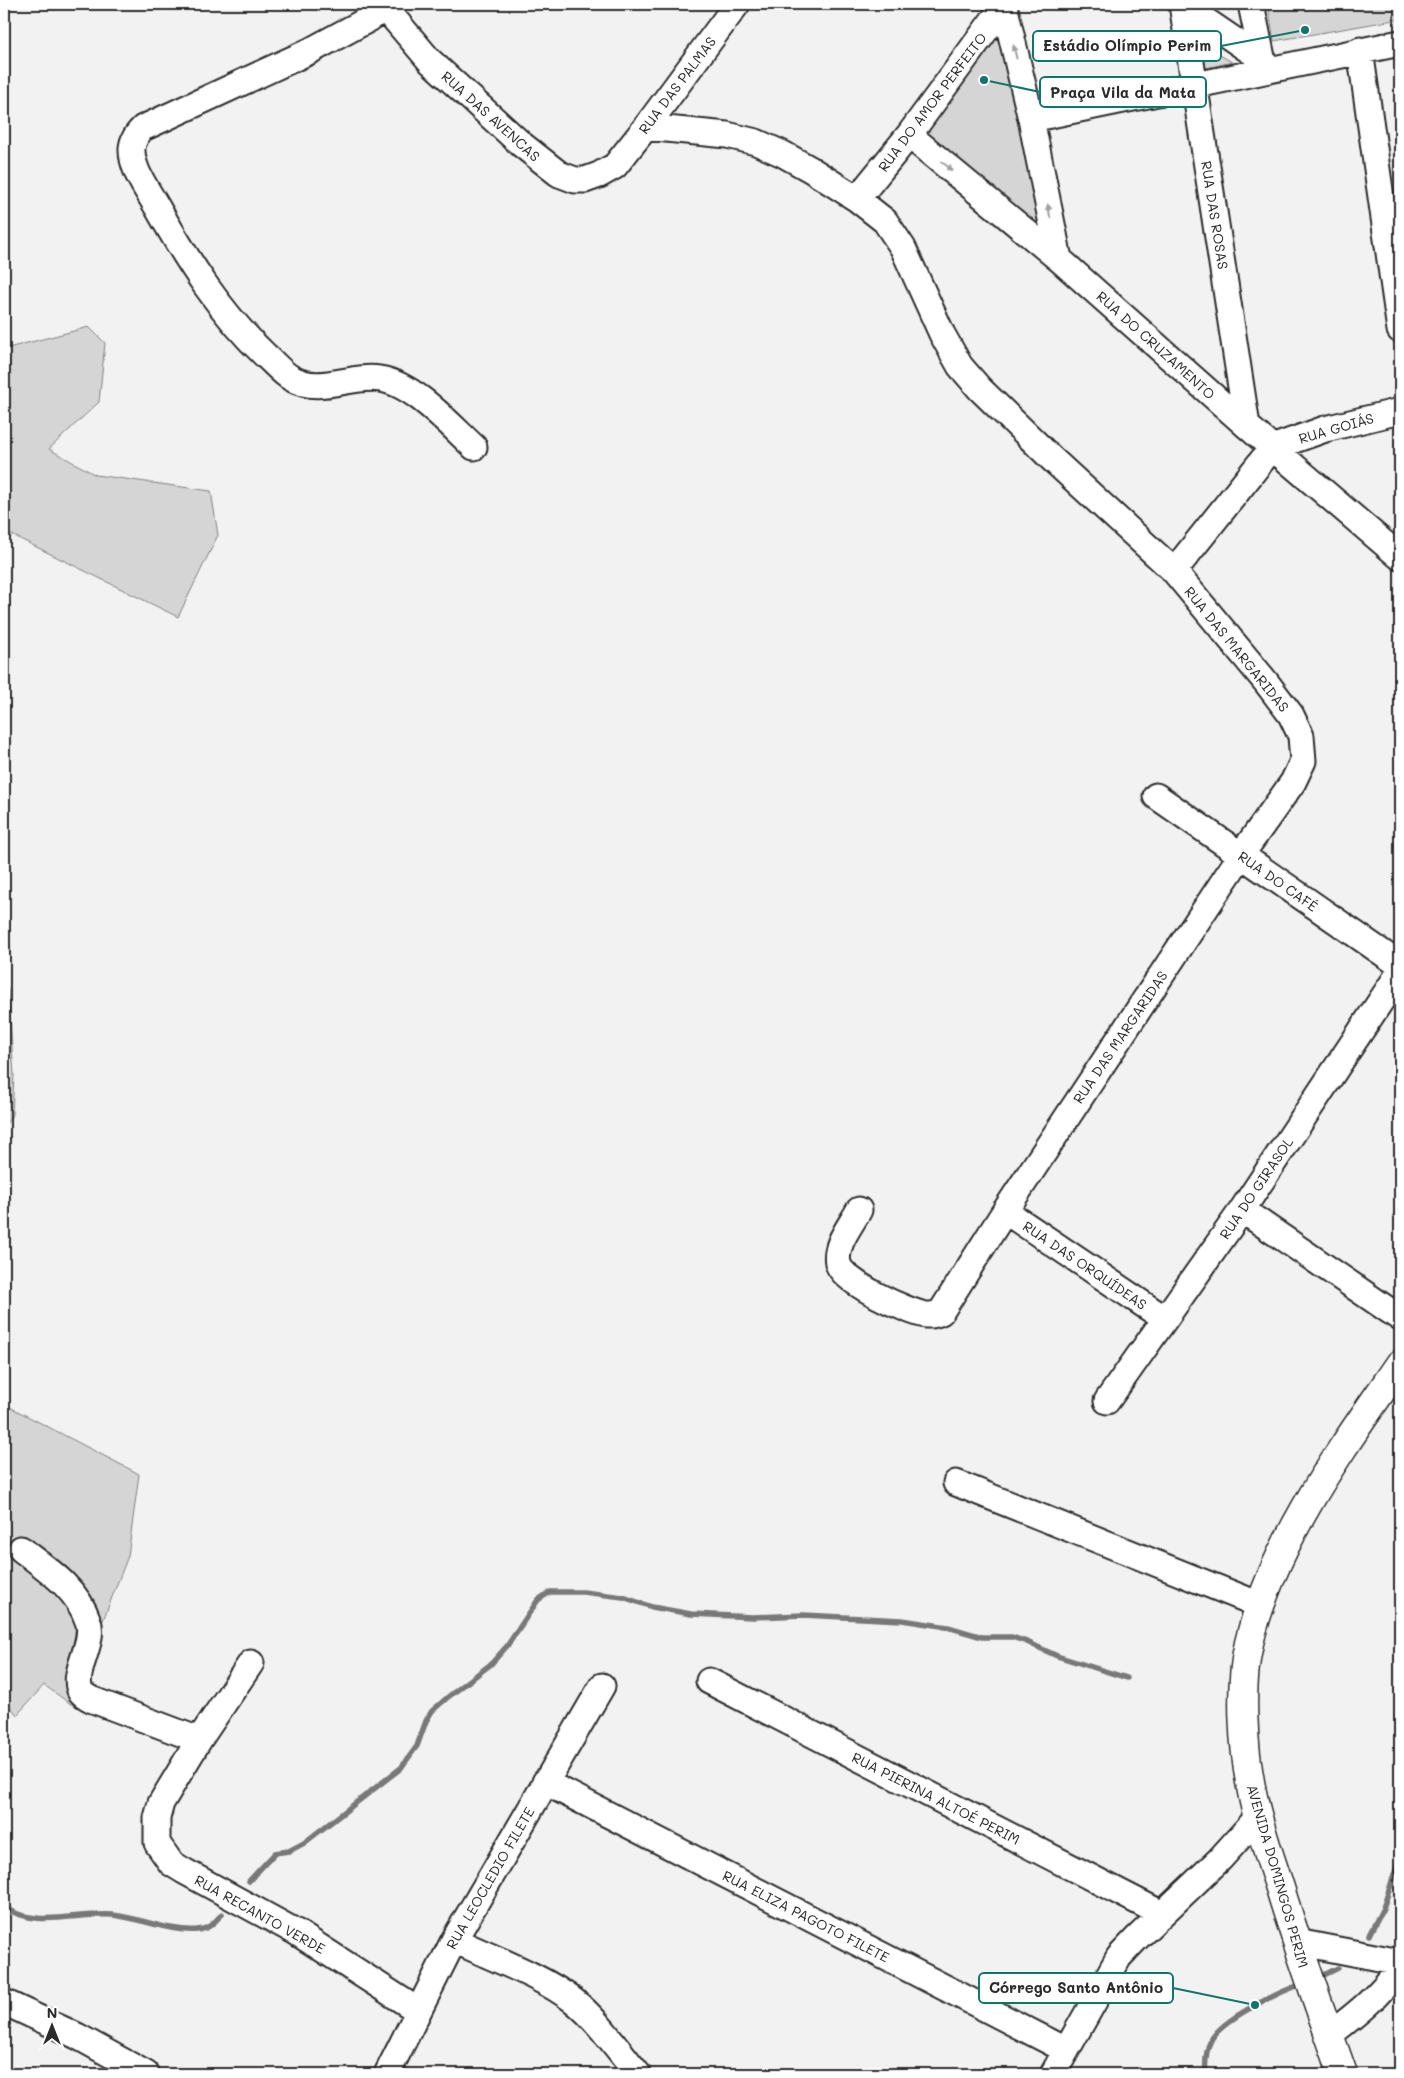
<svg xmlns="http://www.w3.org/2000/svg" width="1404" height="2078" viewBox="0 0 1404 2078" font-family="Mali,sans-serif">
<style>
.green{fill:#d5d5d5;stroke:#808080}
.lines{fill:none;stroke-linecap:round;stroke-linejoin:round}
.stream{stroke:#787878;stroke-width:5.5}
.minor-casing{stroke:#2b2b2b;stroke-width:29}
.major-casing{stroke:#2b2b2b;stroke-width:31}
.minor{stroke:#fff;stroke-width:25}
.major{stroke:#fff;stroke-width:28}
.oneway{fill:#a0a0a0}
.labels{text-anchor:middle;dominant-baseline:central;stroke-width:4;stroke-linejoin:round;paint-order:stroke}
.street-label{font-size:14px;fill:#2b2b2b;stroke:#fff}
.leader{fill:none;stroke:#0f766e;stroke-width:2}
.callout-dot{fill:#0f766e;stroke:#fff;stroke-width:2}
.callout{fill:#fff;stroke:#0f766e;stroke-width:2}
.callout-label{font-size:15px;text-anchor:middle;font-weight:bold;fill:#2b2b2b}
</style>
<rect width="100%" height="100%" fill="#f2f2f2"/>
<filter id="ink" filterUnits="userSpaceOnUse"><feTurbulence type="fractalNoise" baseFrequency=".02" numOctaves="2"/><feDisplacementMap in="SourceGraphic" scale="10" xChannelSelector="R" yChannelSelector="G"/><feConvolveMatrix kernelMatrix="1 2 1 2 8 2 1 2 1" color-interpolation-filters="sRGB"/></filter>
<g filter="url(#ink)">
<!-- green -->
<path class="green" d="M1268,4H1400V19L1274,41Z
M997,25L1044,237L918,134Z
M1201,44L1232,62L1206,68Z
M89,327L105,343L99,402L49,449L96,475L211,491L218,535L178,617L4,531V349Z
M4,985L8,989L14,1075L12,1115L4,1127Z
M4,1404L139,1474L128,1556L81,1677L76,1700L72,1705L44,1685L17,1715L4,1698Z"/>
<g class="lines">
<!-- stream -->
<path class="stream" d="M1399,1736L1400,1737
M249,1881L275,1853L289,1851L304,1843L401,1768L417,1746L426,1721L432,1711L448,1697L491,1664L507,1646L538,1600L550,1592H583L623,1597L652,1607L691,1614L753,1617L803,1615L902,1620L948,1627L982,1637H1012L1027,1642L1057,1656L1127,1678
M4,1907C36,1929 77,1912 113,1915C141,1918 169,1932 197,1930C209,1929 214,1923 222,1914
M1369,1935L1383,1908L1400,1858
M1318,1978L1338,1968
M1206,2074C1205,2063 1206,2050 1211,2040C1224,2017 1280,1992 1304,1983"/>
<defs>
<path id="minor" d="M390,4L369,19L308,52L143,128C137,134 133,139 132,148C131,169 147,189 157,207C187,260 220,313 266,356C274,363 282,373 291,378C319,395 351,374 380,379C414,384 450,425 474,447
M1181,4L1262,59
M1182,4L1247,426
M1251,4L1264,67
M1004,5L1031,119L1059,259
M386,9L430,61L521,144L559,174L575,180H585L599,175L615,166L646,127L737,4
M1360,50L1400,330
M1031,119L1400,43
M646,127L727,135L756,142L783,154L810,169L857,199L885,221L903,248L942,334L960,366L980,389L1052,459L1174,571L1266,682L1291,715L1301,736L1303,761L1293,782L1241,855L1005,1211L941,1312C936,1315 932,1315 926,1315C908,1312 841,1282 838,1263C834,1245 851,1225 859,1210
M909,135L1059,259L1247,426L1400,557
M857,199L909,135L1005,4
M1174,571L1272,448L1325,429L1400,411
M1156,796L1400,965
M1242,1210L1400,1318
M1005,1211L1165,1319
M1107,1401L1242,1210L1400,972
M956,1483L1260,1605
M21,1549C47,1569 77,1588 88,1621C96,1643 70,1674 81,1692C84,1696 89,1698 93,1700L199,1740
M251,1663L199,1740L161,1803L157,1818V1843L171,1863L184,1871L296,1932L417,2010
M709,1681L1162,1914
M545,1782L1066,2050
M454,1940C492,1958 542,1976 574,2001C598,2020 619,2051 638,2074
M1297,1942L1400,1962
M4,2002L77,2036L146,2074
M1329,2035C1358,2013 1379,1996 1400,1967
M387,2074L454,1940L602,1686
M1053,2074L1119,1957L1137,1938L1220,1859L1258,1817"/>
<path id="major" d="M1343,2074C1321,2012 1299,1951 1280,1888C1270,1857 1258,1825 1252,1792C1243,1750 1239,1685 1249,1643C1274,1540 1341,1450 1400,1364"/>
</defs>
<!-- minor casing -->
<use href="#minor" class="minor-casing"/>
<!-- major casing -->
<use href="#major" class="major-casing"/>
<!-- minor -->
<use href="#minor" class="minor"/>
<!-- major -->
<use href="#major" class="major"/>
</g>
<!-- one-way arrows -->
<defs><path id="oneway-solid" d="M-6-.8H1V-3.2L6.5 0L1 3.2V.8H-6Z" transform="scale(1.25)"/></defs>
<g class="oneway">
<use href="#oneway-solid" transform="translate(1015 52) rotate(-103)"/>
<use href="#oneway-solid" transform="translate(947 166) rotate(40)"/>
<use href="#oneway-solid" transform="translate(1049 211) rotate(-101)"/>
</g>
</g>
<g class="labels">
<!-- street labels -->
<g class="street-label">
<text transform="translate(677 85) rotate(-53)">RUA DAS PALMAS</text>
<text transform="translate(932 102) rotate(-53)">RUA DO AMOR PERFEITO</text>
<text transform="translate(491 116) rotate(42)">RUA DAS AVENCAS</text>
<text transform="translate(1215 215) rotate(81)">RUA DAS ROSAS</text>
<text transform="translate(1156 345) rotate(42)">RUA DO CRUZAMENTO</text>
<text transform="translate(1336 428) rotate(-16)">RUA GOIÁS</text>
<text transform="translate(1237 649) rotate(51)">RUA DAS MARGARIDAS</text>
<text transform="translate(1278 881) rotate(35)">RUA DO CAFÉ</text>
<text transform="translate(1120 1037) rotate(-56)">RUA DAS MARGARIDAS</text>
<text transform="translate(1256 1188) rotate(-56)">RUA DO GIRASOL</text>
<text transform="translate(1085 1265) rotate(34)">RUA DAS ORQUÍDEAS</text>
<text transform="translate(936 1798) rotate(27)">RUA PIERINA ALTOÉ PERIM</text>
<text transform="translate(1278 1876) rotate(74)">AVENIDA DOMINGOS PERIM</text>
<text transform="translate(490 1878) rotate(-60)">RUA LEOCLEDIO FILETE</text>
<text transform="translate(260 1914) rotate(29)">RUA RECANTO VERDE</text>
<text transform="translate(806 1916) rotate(27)">RUA ELIZA PAGOTO FILETE</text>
</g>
</g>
<!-- callouts -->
<path class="leader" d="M1305 30L1221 46M984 80L1040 92M1255 2005L1173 1988"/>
<g class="callout-dot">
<circle cx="1305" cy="30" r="5"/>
<circle cx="984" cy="80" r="5"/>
<circle cx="1255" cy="2005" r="5"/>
</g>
<g class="callout">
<rect x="1033" y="31" width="188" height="30" rx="5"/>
<rect x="1040" y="77" width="166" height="30" rx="5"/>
<rect x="979" y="1973" width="194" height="30" rx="5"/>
</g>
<g class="callout-label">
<text x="1127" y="51">Estádio Olímpio Perim</text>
<text x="1123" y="98">Praça Vila da Mata</text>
<text x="1076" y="1993">Córrego Santo Antônio</text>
</g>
<!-- margin -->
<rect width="1404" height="2078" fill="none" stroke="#fff" stroke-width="20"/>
<rect x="10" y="10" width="1384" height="2058" fill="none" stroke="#2b2b2b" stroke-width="2" filter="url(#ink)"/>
<!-- north arrow -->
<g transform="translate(52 2026)" stroke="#ffffff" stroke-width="4" paint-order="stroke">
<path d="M0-4L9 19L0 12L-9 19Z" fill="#2b2b2b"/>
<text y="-8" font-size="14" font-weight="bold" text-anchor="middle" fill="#2b2b2b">N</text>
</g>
</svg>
